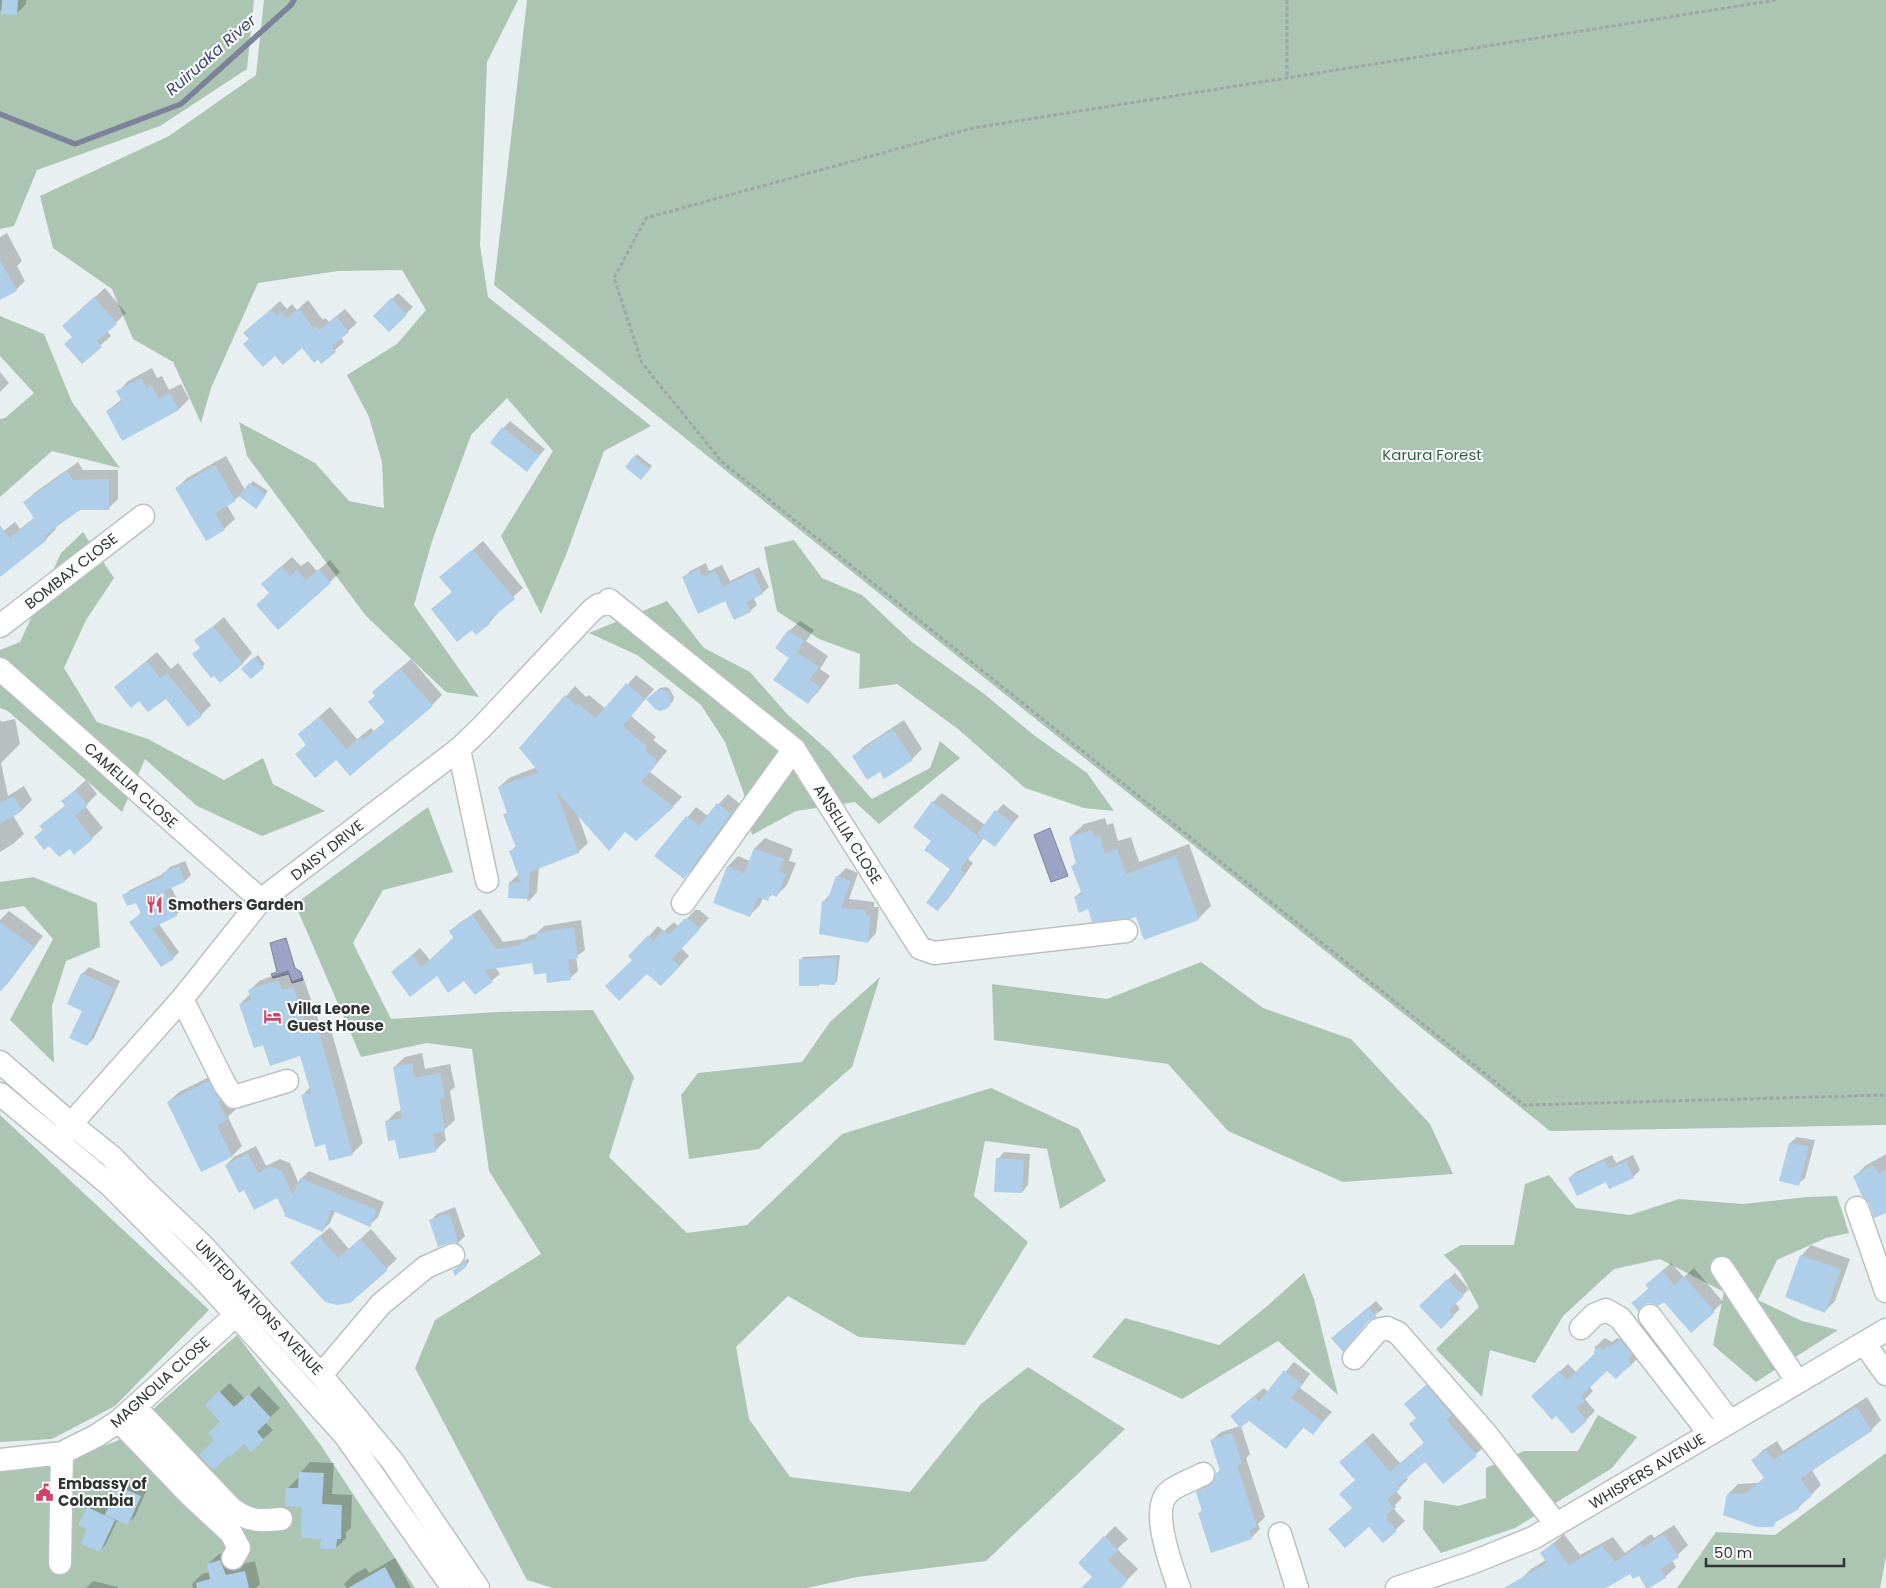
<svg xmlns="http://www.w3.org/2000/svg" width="1886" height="1588" viewBox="0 0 1886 1588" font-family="Poppins,sans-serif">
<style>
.green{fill:#acc5b2}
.water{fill:#9ca3c5;stroke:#7c829a}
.shadow{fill:#0003}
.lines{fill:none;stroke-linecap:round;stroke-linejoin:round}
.stream{stroke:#7c829a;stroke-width:5.5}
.building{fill:#afcee9}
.minor-casing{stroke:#bbc1c3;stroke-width:25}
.path{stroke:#a0a5a6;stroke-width:3;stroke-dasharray:4 2.5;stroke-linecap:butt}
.minor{stroke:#fff;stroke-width:22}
.labels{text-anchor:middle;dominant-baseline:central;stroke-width:4;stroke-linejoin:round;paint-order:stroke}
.park-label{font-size:15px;fill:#2c5f3c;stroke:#fff}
.street-label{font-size:15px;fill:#313434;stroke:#fff}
.poi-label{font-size:15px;font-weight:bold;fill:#313434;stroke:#fff;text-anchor:start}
.water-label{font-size:16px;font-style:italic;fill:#3d4574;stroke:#fff}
</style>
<rect width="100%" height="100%" fill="#e8eff0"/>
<!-- green -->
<path class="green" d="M0,0H254L247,69L160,126L37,170L14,226L0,229Z
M264,0H518L487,62L480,245L488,297L651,426L604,451L566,555L541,614L501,536L553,451L507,398L471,435L432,541L414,605L479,697L446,692L366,616L247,456L239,422L315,463L349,501L384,508L382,462L369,417L347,375L397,344L426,310L402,270L338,271L258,283L211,388L201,423L173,362L133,339L112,289L53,248L40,196L169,136L256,75Z
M527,0H1886V1125L1550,1131L494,285Z
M0,316L44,334L72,402L120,468L52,451L0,497V419L5,418L34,393L0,356Z
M83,532L114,578L86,620L64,668L97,722L148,739L224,780L263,758L273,784L325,811L262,836L197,806L145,759L122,812L8,711L0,708V650L20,642L61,553Z
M794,540L822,578L862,595L912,642L983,693L1035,736L1087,773L1114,811L1084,808L1025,788L958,729L897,684L859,689L860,654L819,639L777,611L764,547Z
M667,601L704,648L750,672L787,714L830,752L872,799L930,768L940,741L960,758L879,824L855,802L796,811L752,835L744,794L725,742L701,705L637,655L589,633Z
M428,807L453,872L383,890L353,943L391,1019L496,1012L593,1010L634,1077L609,1157L687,1233L747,1225L842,1134L991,1088L1079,1129L1106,1181L1060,1209L1047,1149L985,1141L974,1196L1028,1242L965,1345L859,1337L788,1296L736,1347L749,1419L790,1477L910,1492L981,1404L1028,1367L1125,1429L986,1561L857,1577L807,1588H553L527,1580L415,1368L435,1320L541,1254L489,1171L472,1049L427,1043L361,1057L295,904Z
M33,877L97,903L100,947L66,961L52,1006L54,1063L10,1020L53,939L24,906L0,910V882Z
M1201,962L1263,1008L1351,1039L1430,1124L1453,1174L1343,1182L1228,1131L1168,1064L994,1040L992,984L1107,999Z
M880,977L852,1067L759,1149L689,1159L681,1095L698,1073L802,1062L830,1022Z
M0,1115L209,1310L115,1406L52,1439L0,1442Z
M1549,1175L1576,1208L1630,1215L1679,1199L1743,1204L1807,1197L1837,1196L1849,1233L1826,1238L1777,1260L1758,1300L1802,1321L1838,1330L1756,1382L1713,1345L1724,1292L1660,1259L1614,1269L1563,1316L1535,1363L1490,1350L1482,1397L1436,1349L1479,1307L1460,1272L1444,1255L1461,1245H1514L1525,1184Z
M1304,1273L1314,1299L1338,1395L1278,1341L1182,1399L1092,1357L1125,1318L1219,1345L1266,1307Z
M237,1335L320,1444L415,1588H0V1472L48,1465L117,1441Z
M1598,1415L1637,1437L1612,1468L1515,1528L1441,1553L1423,1529L1424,1500L1458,1506L1486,1498V1468L1524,1451H1578Z
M1886,1453V1557L1880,1588H1677L1716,1532L1775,1535Z"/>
<!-- water -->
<path class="water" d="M1050,828L1068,876L1051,882L1034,835Z
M286,938L295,968L301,972L303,980L292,983L289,974L273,978L271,974L277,972L270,943Z"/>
<!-- shadow -->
<path class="shadow" d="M0,0H26V4L16,14L0,10Z
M7,233L22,261L17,266L25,281L16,290L0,299V237Z
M105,288L126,313L107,331L111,336L82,362L73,337L74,316Z
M398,293L413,307L389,331L375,316Z
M308,300L323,320L325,318L329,322L345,309L357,323L341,337L344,342L321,362L302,346L275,354L250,339L245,333L280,301L287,309L292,304L297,310Z
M152,368L157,378L162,376L169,390L181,384L189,399L179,409L122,439L107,411L122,399L118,392L128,381Z
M0,372L9,383L0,392Z
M510,421L545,449L527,470L503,428Z
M637,454L652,466L644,475L635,457Z
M226,456L245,490L253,481L268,491L258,504L240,496L227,505L235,519L224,529L206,540L177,488L187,478Z
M78,462L83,470H118V499L108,509H80L54,527L56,529L46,539L0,576V534L15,522L20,529L35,517L25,503L34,493Z
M483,541L523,588L497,612L498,613L489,623L472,628L433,609L453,591L451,568Z
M292,557L301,566L308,561L317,571L330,560L340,572L330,582L270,593L273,574Z
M706,563L709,571L722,565L730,581L759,567L769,587L762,593L754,598L757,605L750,611L684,577L690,571Z
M224,617L252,653L242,664L201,647L196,641Z
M800,621L814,630L806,641L828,656L820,669L830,676L818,692L808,702L790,657L777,648L789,631Z
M157,652L171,669L178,663L211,705L201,715L166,697L140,700L115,687Z
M258,655L265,664L252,678L243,669Z
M411,659L442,695L432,705L337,758L299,734L330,707L357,739L371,728L374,731L386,721L373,692Z
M636,675L654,689L631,716L656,737L653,740L667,751L650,772L682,797L673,806L625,831L577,813L588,843L578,852L539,867L537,892L529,901L510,882L519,874L510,852L517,845L505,815L508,811L499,787L509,778L537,767L520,748L575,686L586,697L589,695L606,709Z
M665,687L669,688L674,697L673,701L665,708L648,699L660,688Z
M0,719L1,722L15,719L20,744L1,763L8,796L24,786L32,800L22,810L13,815L24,834L13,844L0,852Z
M904,720L922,749L912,759L880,771L853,757L863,747Z
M86,780L97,794L85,806L103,828L92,838L70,847L50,844L35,838L44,829L41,826L66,805L63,801Z
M942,793L985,825L1003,804L1019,816L995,846L984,838L968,859L973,863L947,900L938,909L952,869L933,841V802Z
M728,794L740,804L694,868L684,877L656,855L696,807L708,816Z
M1105,818L1107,825L1113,823L1118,841L1131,837L1139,862L1189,844L1211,906L1198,919L1136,915L1088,908L1075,897L1082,891L1073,866L1077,862L1070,837L1084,824Z
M765,838L793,849L789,861L796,863L787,885L777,895L773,894L767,899L763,898L760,905L750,915L715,902L728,866L738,856L750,861L755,848Z
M185,861L191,875L185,881L171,887L182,909L176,915L159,924L179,952L173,958L131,922L142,912L137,901L124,896L130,890L163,874L170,867Z
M846,868L858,873L849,899L874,902V907H879L876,933L868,942L824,901L831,893L837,877Z
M480,909L503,942L525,939L530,935L536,934L544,926L581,920L585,950L576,957L578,971L570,978L547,971L533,962L495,967L500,974L475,994L464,980L400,965L420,948L430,960L455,938L450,931L458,924Z
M695,910H699L709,918L681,948L689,956L671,975L634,960L649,936L658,926L664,931L674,922L679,927Z
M9,911L43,936L8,983L0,991V920Z
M840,955L837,981L834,984L821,982L819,985L800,960L803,957Z
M89,967L120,981L94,1038L87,1045L82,974Z
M288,970L292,981L303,977L319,1022L328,1019L363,1143L352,1154L326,1142L302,1096L310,1087L301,1054L264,1044L240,1004L250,994L249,991L259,981Z
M422,1053L425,1069L450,1064L455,1087L450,1091L455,1120L444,1130L446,1140L435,1151L396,1138L386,1122L396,1112L402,1110L394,1067L405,1057Z
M219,1072L237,1108L228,1117L242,1146L232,1156L202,1171L168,1102L179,1092Z
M1797,1137L1815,1140L1805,1178L1798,1184L1790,1143Z
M256,1146L266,1166L280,1159L290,1163L299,1184L301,1179L309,1171L384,1202L378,1217L370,1225L335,1211L330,1223L322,1231L286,1214L277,1197L244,1189L226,1165L234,1157Z
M1004,1152L1030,1154L1028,1185L1022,1192L998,1159Z
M1886,1154V1211L1870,1203L1854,1177L1865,1166Z
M1612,1155L1616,1163L1633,1155L1640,1170L1633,1177L1607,1180L1569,1178L1576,1172Z
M455,1207L465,1236L459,1242L454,1241L430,1221L437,1214Z
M330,1227L349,1249L371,1229L397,1259L350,1302L302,1252Z
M1811,1245L1850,1259L1835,1301L1825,1311L1801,1256Z
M468,1258L469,1262L466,1265L454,1270Z
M1671,1263L1684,1277L1694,1268L1723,1302L1691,1332L1664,1300L1655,1303H1633L1649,1288L1656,1276Z
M1455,1273L1469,1289L1455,1303L1460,1309L1441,1327L1427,1299Z
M1376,1301L1383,1309L1369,1319L1349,1344L1339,1332Z
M1630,1332L1640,1356L1632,1364L1608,1369L1589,1386L1593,1391L1585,1399L1595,1411L1573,1433L1541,1388L1568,1364L1576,1372L1596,1354V1346L1605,1338L1612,1342L1617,1338L1620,1339Z
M1294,1362L1310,1374L1300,1388L1332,1412L1313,1433L1305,1426L1286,1447L1249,1419L1241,1426L1250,1454L1246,1458L1265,1517L1258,1524L1260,1529L1251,1538L1199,1513L1203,1510L1197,1492L1206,1484L1216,1479L1217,1473L1221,1469L1212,1440L1221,1432L1240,1426L1241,1407L1264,1388L1268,1392Z
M1436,1377L1485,1446L1444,1482L1425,1461L1406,1477L1408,1479L1396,1491L1402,1498L1395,1505L1396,1507L1394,1509L1405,1521L1383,1541L1353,1508L1356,1480L1350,1453L1373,1433L1400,1463L1425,1442L1417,1417L1415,1395Z
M230,1383L245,1399L259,1386L280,1408L265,1422L273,1430L251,1450L244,1442L216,1440L221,1422L206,1405Z
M1867,1397L1881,1420L1871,1430L1812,1470L1821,1485L1798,1508L1728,1494L1738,1484L1758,1483L1765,1477L1753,1460L1763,1450L1777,1441L1783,1451Z
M310,1462L334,1463L332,1494L352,1495L351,1528L346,1532V1538L336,1548L323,1537L304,1506L287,1489L298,1478H300V1473Z
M125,1480L147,1489L135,1516L128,1523L118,1519L106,1544L100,1551L89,1529L80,1524L88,1507L94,1501L109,1508L118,1487Z
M1674,1525L1688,1545L1672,1560L1676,1567L1665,1577L1648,1588L1639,1575L1631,1572L1605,1588H1523L1521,1579L1531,1569L1546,1560L1542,1553L1564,1534L1580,1555L1613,1537L1625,1553L1651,1534L1654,1538Z
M1115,1526L1128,1539L1117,1549L1138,1569L1119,1588H1083L1094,1577L1080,1563Z
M231,1551L236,1566L255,1561L260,1584L256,1588H193L192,1584L202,1574L210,1572L208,1564L219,1554Z
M395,1558L411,1588H347L344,1584L354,1574L366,1568L369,1573Z
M93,1581L118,1587V1588H86Z"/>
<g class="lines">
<!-- stream -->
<path class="stream" d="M0,114L75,144L181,104L291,5L294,0"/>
</g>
<!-- building -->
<path class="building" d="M2,0H18L17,15L1,14Z
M0,260L17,291L0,300Z
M94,297L117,324L97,341L102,347L82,364L64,344L72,337L62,326Z
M391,298L407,315L389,332L373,316Z
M299,308L313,328L316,326L319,330L336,316L349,332L332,346L336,352L321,364L318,359L314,363L302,348L283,365L275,356L263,367L243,344L249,339L243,333L271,309L277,316L282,312L287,318Z
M141,378L147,388L151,385L159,399L170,393L179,410L122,441L106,411L122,402L116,391Z
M502,427L539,456L527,472L490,443Z
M634,456L650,469L641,480L625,467Z
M215,465L236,501L215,513L225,530L206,541L175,488Z
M67,471L73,480L109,479V510H80L44,536L47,540L0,577V525L10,538L34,518L23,502Z
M249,483L266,495L256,509L239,496Z
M473,549L515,599L488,621L490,624L476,635L472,630L457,642L431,609L452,592L439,577Z
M281,566L290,576L297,570L306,580L319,569L331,583L278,630L256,605L269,593L261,584Z
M699,569L703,577L715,571L723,587L753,572L763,594L746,602L751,612L734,620L725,601L698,614L682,577Z
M213,626L243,664L220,683L214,676L211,678L192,654L200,648L194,640Z
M788,630L804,641L797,652L819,667L810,680L820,687L808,704L773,680L789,658L775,648Z
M254,657L264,668L251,679L241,669Z
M147,661L160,678L167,673L202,716L188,727L166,699L148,712L139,701L131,708L114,687Z
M400,668L433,706L350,776L336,760L315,778L295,754L306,745L298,734L319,717L346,749L360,737L363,740L385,722L368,702L375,696L372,692Z
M626,683L645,699L623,726L647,747L645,750L658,761L641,782L674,807L636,841L625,832L609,851L556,791L579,853L530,872L528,903L527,899L508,898L509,882L521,883L509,851L516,848L503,814L507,813L498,787L539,772L519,748L565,695L576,706L578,703L596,718Z
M661,689L666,691L670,695L671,700L670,706L666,709L660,711L655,709L646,699L656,691Z
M893,729L913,760L884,779L880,772L867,780L852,756Z
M75,790L88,805L75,816L93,839L74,855L70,849L59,857L49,846L44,850L34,837L43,830L39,826L65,806L61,801Z
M14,796L22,811L0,824V803Z
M932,801L982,839L960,869L965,873L938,911L926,903L950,869L924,850L931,841L913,827Z
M717,803L731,814L684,879L654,856L686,816L699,826Z
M995,810L1013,823L995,847L977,834Z
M1092,830L1094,837L1100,835L1105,854L1117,849L1126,874L1176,856L1199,920L1144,940L1136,917L1130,919L1092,922L1088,909L1079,913L1074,897L1082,894L1071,866L1076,864L1069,837Z
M754,848L784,859L779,871L786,874L777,897L770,894L768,901L758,897L750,917L713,903L727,866L744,873Z
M179,866L185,882L164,891L177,916L152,928L174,959L161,967L129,922L141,914L136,903L127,906L122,895L164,876L162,873Z
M836,876L851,881L841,908L866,910V915L871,916L868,943L819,934L822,901H827Z
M472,915L496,949L521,945V942L536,939L535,933L574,927L578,958L568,960L571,980L547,983L546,973L534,975L532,963L484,970L493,982L475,995L464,981L448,993L437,976L410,997L391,972L412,955L422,967L453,938L449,931Z
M684,919H690L700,929L672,959L680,966L661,986L647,974L619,1001L605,986L632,960L628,956L648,935L654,941L663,930L669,935Z
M0,922L34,947L0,992Z
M837,958L835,985L819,984V986H799V959Z
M81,973L114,988L87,1046L69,1038L82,1011L67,1004Z
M278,980L282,990L293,987L308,1031L318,1028L353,1155L329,1161L325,1144L315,1147L301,1095L311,1093L300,1056L270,1066L263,1045L254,1048L239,1004L251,1000L248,990Z
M412,1063L415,1078L440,1073L445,1098L440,1099L445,1131L433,1134L436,1152L399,1159L395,1140L388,1141L385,1121L402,1118L393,1067Z
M209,1081L220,1100L218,1101L227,1120L217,1125L232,1157L201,1172L167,1102Z
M1789,1143L1809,1146L1799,1186L1779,1181Z
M248,1153L258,1173L271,1166L282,1171L293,1195L300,1178L377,1210L370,1227L331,1210L323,1232L284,1216L285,1214L277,1198L254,1210L244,1190L239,1193L225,1165Z
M996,1158L1024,1160L1022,1193L994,1192Z
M1605,1160L1609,1169L1626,1161L1634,1178L1609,1189L1606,1182L1577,1196L1568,1178Z
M1873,1165L1879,1174L1886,1170V1213L1874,1218L1869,1203L1862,1196L1853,1176Z
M449,1213L459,1244L454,1242L448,1243L438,1247L429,1220Z
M319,1236L338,1258L360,1239L388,1270L350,1303L337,1305L325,1302L290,1263Z
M1800,1255L1841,1269L1825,1313L1785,1297Z
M465,1260L467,1266L455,1276L453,1270L459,1267Z
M1662,1271L1674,1285L1684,1276L1715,1312L1691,1333L1664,1302L1658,1306L1655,1304L1648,1303L1642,1306L1638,1311L1631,1303L1649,1289L1645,1285Z
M1447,1279L1464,1296L1449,1310L1454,1316L1441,1329L1419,1306Z
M1369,1307L1377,1317L1368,1321L1343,1352L1331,1338Z
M1620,1340L1632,1355L1628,1358L1632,1365L1624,1371L1616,1379L1607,1371L1581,1396L1585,1401L1576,1408L1587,1421L1572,1434L1556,1416L1552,1420L1531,1396L1559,1371L1567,1380L1594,1354L1595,1346L1603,1350L1607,1346L1610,1347Z
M1284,1370L1302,1384L1291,1398L1323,1422L1313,1435L1303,1427L1286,1449L1249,1421L1240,1428L1230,1416L1254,1396L1259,1402Z
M1426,1385L1452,1415L1446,1419L1477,1456L1443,1484L1425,1462L1397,1486L1400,1489L1387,1500L1394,1508L1386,1515L1388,1517L1386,1519L1397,1531L1383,1543L1369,1527L1345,1548L1328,1529L1352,1508L1339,1494L1355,1480L1339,1462L1364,1441L1390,1472L1424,1443L1409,1424L1416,1418L1404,1404Z
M219,1391L234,1407L249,1394L271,1418L257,1432L264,1440L251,1452L244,1444L230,1457L229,1455L213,1470L199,1455L214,1440L208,1433L220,1422L205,1405Z
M1856,1407L1872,1431L1801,1478L1812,1496L1798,1506L1799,1509L1776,1522L1773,1527H1757L1723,1515L1727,1494L1746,1493L1764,1478L1751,1460L1766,1450L1773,1460Z
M1232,1433L1242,1464L1237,1465L1257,1527L1249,1530L1252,1539L1211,1553L1198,1513L1202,1512L1196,1492L1210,1485L1214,1480L1216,1473L1220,1471L1210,1440Z
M299,1472L324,1473L322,1504L342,1505L341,1539H337L336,1549H320L321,1539L301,1538L302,1507L285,1506L286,1488H298Z
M117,1486L141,1496L128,1525L105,1515Z
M87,1507L115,1520L100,1552L81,1544L87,1529L78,1525Z
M1663,1534L1679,1557L1661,1569L1666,1578L1649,1588H1646L1639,1576L1633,1579L1630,1574L1606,1588H1504L1547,1563L1540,1553L1553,1543L1569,1565L1602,1546L1615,1562L1641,1544L1643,1547Z
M1104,1536L1119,1550L1108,1560L1128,1580L1121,1588H1081L1092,1577L1078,1563Z
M220,1560L226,1575L245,1571L249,1588H197L196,1583L210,1579L207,1564Z
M385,1567L396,1588H348Z"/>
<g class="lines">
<defs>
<path id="minor" d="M0,626L143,516
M0,669L261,900
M459,749L487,881
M683,903L794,749
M182,999L225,1085L234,1097L287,1081
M0,1062L71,1124L111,1156L140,1186L201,1244L321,1375L393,1462L478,1588
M0,1094L110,1185L207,1283L344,1434L453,1588
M58,1141L71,1124L182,999L261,900L459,749L481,728L592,610L599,605L609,603V600L794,749L920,948L934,953L1126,931
M1857,1208L1886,1291
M1722,1268L1797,1381
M1650,1316L1730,1422
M1581,1328L1594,1315L1606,1310L1620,1318L1710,1434
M1864,1343L1886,1374
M1354,1358L1378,1330L1387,1328L1398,1333L1487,1435L1556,1524
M321,1375L381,1304L426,1267L453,1255
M135,1407L231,1508C249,1522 259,1521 281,1519
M119,1421L190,1495L231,1533L239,1548L233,1558
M0,1460L62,1453L96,1436L119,1421L248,1304
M1280,1534L1297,1588
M60,1563L62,1453
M1179,1588C1172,1567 1149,1509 1169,1492C1178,1484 1193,1480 1203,1474
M1397,1588L1471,1563L1533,1538L1886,1330"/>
</defs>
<!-- minor casing -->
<use href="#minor" class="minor-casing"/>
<!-- path -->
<path class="path" d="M1287,0V78
M1776,0L973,128L646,218L614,278L642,363L722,462L1524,1105L1886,1095"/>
<!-- minor -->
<use href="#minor" class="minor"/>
</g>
<!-- icons -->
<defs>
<symbol id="restaurant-bare" viewBox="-9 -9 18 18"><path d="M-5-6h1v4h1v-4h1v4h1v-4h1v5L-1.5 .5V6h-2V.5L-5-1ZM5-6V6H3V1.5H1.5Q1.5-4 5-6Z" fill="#d2436a" stroke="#fff" stroke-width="2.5" paint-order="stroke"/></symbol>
<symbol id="hotel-bare" viewBox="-9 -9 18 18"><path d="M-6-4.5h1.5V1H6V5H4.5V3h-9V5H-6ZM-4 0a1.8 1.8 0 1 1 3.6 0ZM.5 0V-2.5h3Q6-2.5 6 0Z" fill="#d2436a" stroke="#fff" stroke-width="2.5" paint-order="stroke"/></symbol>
<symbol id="civic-bare" viewBox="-9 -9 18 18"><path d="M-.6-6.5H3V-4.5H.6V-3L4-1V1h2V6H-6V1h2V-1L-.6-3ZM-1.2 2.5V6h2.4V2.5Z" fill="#d2436a" stroke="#fff" stroke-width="2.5" paint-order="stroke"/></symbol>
</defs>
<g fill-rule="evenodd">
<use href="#restaurant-bare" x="142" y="892" width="25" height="25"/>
<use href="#hotel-bare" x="260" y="1004" width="25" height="25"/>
<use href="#civic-bare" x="32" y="1480" width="25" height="25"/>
</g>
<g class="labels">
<!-- park labels -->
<g class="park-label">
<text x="1432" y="454">Karura Forest</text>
</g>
<!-- street labels -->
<g class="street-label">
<text transform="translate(71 571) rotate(-38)">BOMBAX CLOSE</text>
<text transform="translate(131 785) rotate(42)">CAMELLIA CLOSE</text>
<text transform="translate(848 834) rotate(58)">ANSELLIA CLOSE</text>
<text transform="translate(327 850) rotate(-38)">DAISY DRIVE</text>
<text transform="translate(259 1307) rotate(47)">UNITED NATIONS AVENUE</text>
<text transform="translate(160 1382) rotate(-42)">MAGNOLIA CLOSE</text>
<text transform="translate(1647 1471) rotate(-31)">WHISPERS AVENUE</text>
</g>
<!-- poi labels -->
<g class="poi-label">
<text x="168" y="904">Smothers Garden</text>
<text x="287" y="1008">Villa Leone<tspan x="287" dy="17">Guest House</tspan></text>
<text x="58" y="1483">Embassy of<tspan x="58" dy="17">Colombia</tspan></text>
</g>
<!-- water labels -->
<g class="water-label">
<text transform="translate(211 55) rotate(-41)">Ruiruaka River</text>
</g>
</g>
<!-- scale -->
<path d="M1706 1558v8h138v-8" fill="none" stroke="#313434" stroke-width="2.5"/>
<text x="1714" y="1558" font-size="15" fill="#313434" stroke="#ffffff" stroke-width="4" paint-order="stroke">50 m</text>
</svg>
